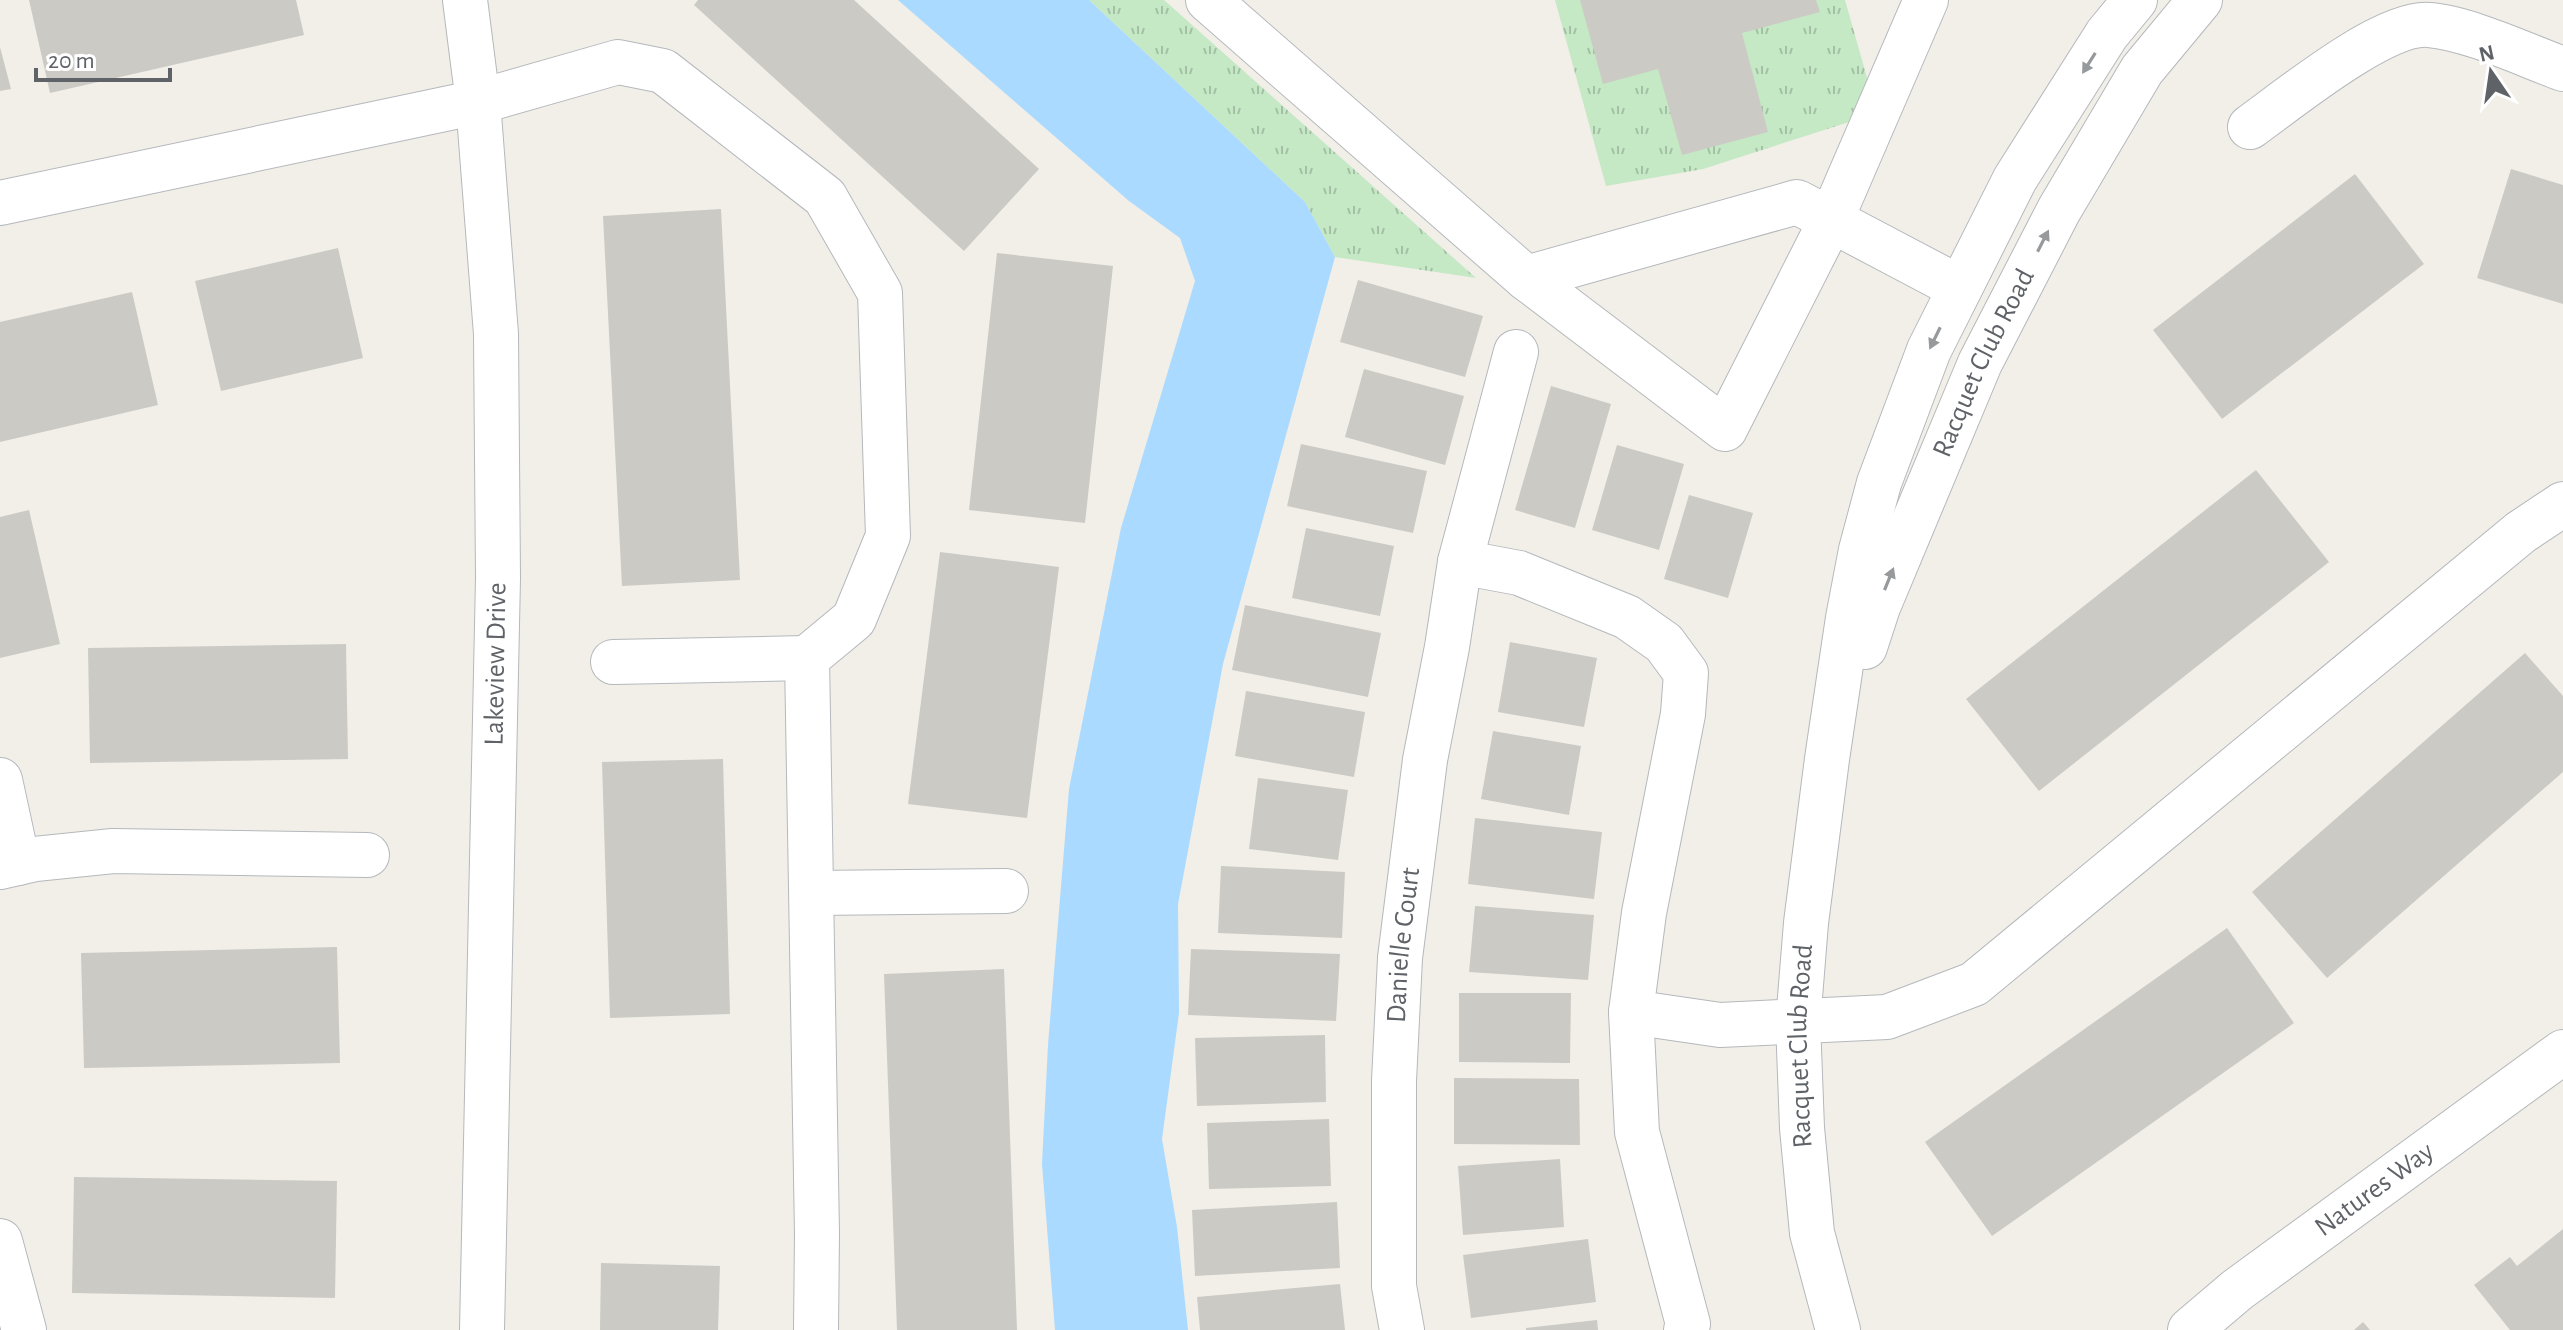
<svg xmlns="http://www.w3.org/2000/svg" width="2563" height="1330" viewBox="0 0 2563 1330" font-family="'Alegreya Sans',sans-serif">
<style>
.grass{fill:url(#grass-tufts)}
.water{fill:#aadaff}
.building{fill:#cccac5}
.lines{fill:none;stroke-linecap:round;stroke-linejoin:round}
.minor-casing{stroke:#b5b8bc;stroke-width:46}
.minor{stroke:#fff;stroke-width:44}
.oneway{fill:#979a9d}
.labels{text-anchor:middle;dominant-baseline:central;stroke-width:6;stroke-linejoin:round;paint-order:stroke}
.street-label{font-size:28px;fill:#5f6368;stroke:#fff}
</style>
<defs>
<pattern id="grass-tufts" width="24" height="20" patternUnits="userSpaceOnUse" patternTransform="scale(2)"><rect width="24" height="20" fill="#c5e8c5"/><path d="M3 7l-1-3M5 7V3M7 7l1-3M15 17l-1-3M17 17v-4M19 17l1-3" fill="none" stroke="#a3c0a4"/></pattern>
</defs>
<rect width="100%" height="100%" fill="#f1efe8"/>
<!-- grass -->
<path class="grass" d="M1089,0H1164L1476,278L1335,257L1305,202Z
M1555,0H1845L1877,113L1703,169L1606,186Z"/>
<!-- water -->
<path class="water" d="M898,0H1089L1305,202L1335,257L1223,664L1178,904L1179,1013L1162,1139L1177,1227L1188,1330H1055L1042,1164L1048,1045L1069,789L1121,528L1195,281L1180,238L1129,201Z"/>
<!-- building -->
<path class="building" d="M29,0H296L304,35L50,93Z
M698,0H854L1039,169L964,251L694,5Z
M1580,0H1816L1820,12L1742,33L1768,132L1682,155L1658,69L1603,84Z
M0,47L11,89L0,91Z
M2511,169L2563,185V304L2477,278Z
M2355,174L2424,264L2222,419L2153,330Z
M721,209L740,580L622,586L603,216Z
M338,248L363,358L221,391L195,281Z
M997,253L1113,266L1085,523L969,510Z
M1358,280L1483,316L1465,377L1340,342Z
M132,292L158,405L0,442V322Z
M1364,369L1464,396L1445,465L1345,437Z
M1551,386L1611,404L1575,528L1515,510Z
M1301,444L1427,471L1413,533L1287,506Z
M1617,445L1684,464L1659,550L1592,530Z
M2256,470L2329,562L2039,791L1966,699Z
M1689,495L1753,513L1728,598L1664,579Z
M29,510L60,644L0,658V517Z
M1306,528L1394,546L1380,616L1292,598Z
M940,552L1059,567L1027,818L908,804Z
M1245,605L1381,633L1368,697L1232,670Z
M1510,642L1597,658L1584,727L1498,712Z
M346,644L348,759L90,763L88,648Z
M2525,653L2563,696V772L2327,978L2252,892Z
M1246,691L1365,712L1354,777L1235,756Z
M1493,731L1581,746L1569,815L1481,799Z
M723,759L730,1014L610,1018L602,762Z
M1258,778L1348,790L1338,860L1249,849Z
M1475,818L1602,832L1594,899L1468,884Z
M1221,866L1345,872L1342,938L1218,933Z
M1475,906L1594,915L1588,980L1469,972Z
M2227,928L2294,1023L1992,1236L1925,1142Z
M337,947L340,1063L84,1068L81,953Z
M1191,949L1340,954L1336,1021L1188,1015Z
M1004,969L1017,1330H897L884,974Z
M1459,993H1571L1570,1063L1459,1062Z
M1325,1035L1326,1102L1197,1106L1195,1038Z
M1454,1078L1579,1079L1580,1145L1454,1144Z
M1329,1119L1331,1186L1209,1189L1207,1123Z
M1560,1159L1564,1227L1463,1235L1458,1166Z
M74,1177L337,1181L335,1298L72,1293Z
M1337,1202L1340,1268L1195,1276L1192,1210Z
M2563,1229V1330H2510L2474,1285L2510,1257L2517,1266Z
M1588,1239L1596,1302L1471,1318L1463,1255Z
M601,1263L720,1266L718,1330H600Z
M1340,1284L1345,1330H1200L1197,1297Z
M1597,1320L1598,1330H1526V1328Z
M2363,1322L2370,1330H2354Z"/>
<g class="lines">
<defs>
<g id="minor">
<path d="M465,0L478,102L496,334L498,578L482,1330"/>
<path d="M1208,0L1526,278L1797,202L1960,288"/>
<path d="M2250,127C2289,99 2384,21 2429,25C2468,28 2525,55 2563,69"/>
<path d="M0,203L478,102L618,62L663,71L825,197L880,293L888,536L854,619L807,658L817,1234L816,1330"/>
<path d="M1526,278L1725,429L1831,220L1926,0"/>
<path d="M1460,562L1516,352"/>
<path id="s1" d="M1865,647L1878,607L1980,363L2059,210L2142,70L2200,0"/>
<path d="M613,662L807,658"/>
<path d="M0,780L18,863"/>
<path d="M0,867L35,859L113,851L367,855"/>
<path d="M812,893L1006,891"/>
<path d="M1631,1012L1720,1025L1887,1017L1974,984L2521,532L2563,504"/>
<path d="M0,1241L24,1330"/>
<path id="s2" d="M1402,1330L1394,1286V1081L1400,958L1425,760L1447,647L1460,562L1519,573L1627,617L1664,643L1686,673L1683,714L1644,913L1631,1012L1637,1132L1688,1324L1686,1330"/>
<path id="s3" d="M1838,1330L1812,1233L1802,1128L1798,1022L1806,923L1827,759L1848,618L1861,550L1879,483L1929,350L2015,179L2107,34L2135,0"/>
<path id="s4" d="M2190,1330L2237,1290L2563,1052"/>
</g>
</defs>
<!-- minor casing -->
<use href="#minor" class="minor-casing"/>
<!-- minor -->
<use href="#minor" class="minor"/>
</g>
<!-- one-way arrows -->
<defs><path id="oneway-solid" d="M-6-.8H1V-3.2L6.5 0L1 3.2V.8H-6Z" transform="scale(2)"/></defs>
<g class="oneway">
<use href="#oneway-solid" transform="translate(2089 63) rotate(122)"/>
<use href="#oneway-solid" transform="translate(2043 241) rotate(-63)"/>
<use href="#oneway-solid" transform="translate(1935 338) rotate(116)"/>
<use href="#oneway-solid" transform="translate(1889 579) rotate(-68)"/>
</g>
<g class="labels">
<!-- street labels -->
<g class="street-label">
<text stroke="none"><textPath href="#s1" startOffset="308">Racquet Club Road</textPath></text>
<text transform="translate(496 664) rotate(-89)">Lakeview Drive</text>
<text stroke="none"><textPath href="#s2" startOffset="386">Danielle Court</textPath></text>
<text stroke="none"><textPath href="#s3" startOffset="288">Racquet Club Road</textPath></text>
<text stroke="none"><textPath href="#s4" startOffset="232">Natures Way</textPath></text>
</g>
</g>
<!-- north arrow -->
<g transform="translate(2491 72) rotate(347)" stroke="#ffffff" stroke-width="6" paint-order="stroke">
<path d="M0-6L14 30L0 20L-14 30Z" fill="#5f6368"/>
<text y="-12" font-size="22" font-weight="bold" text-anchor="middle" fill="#5f6368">N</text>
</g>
<!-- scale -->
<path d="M36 68v12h134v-12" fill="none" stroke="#5f6368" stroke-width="4"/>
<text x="48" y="68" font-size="24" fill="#5f6368" stroke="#ffffff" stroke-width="6" paint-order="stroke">20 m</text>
</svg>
